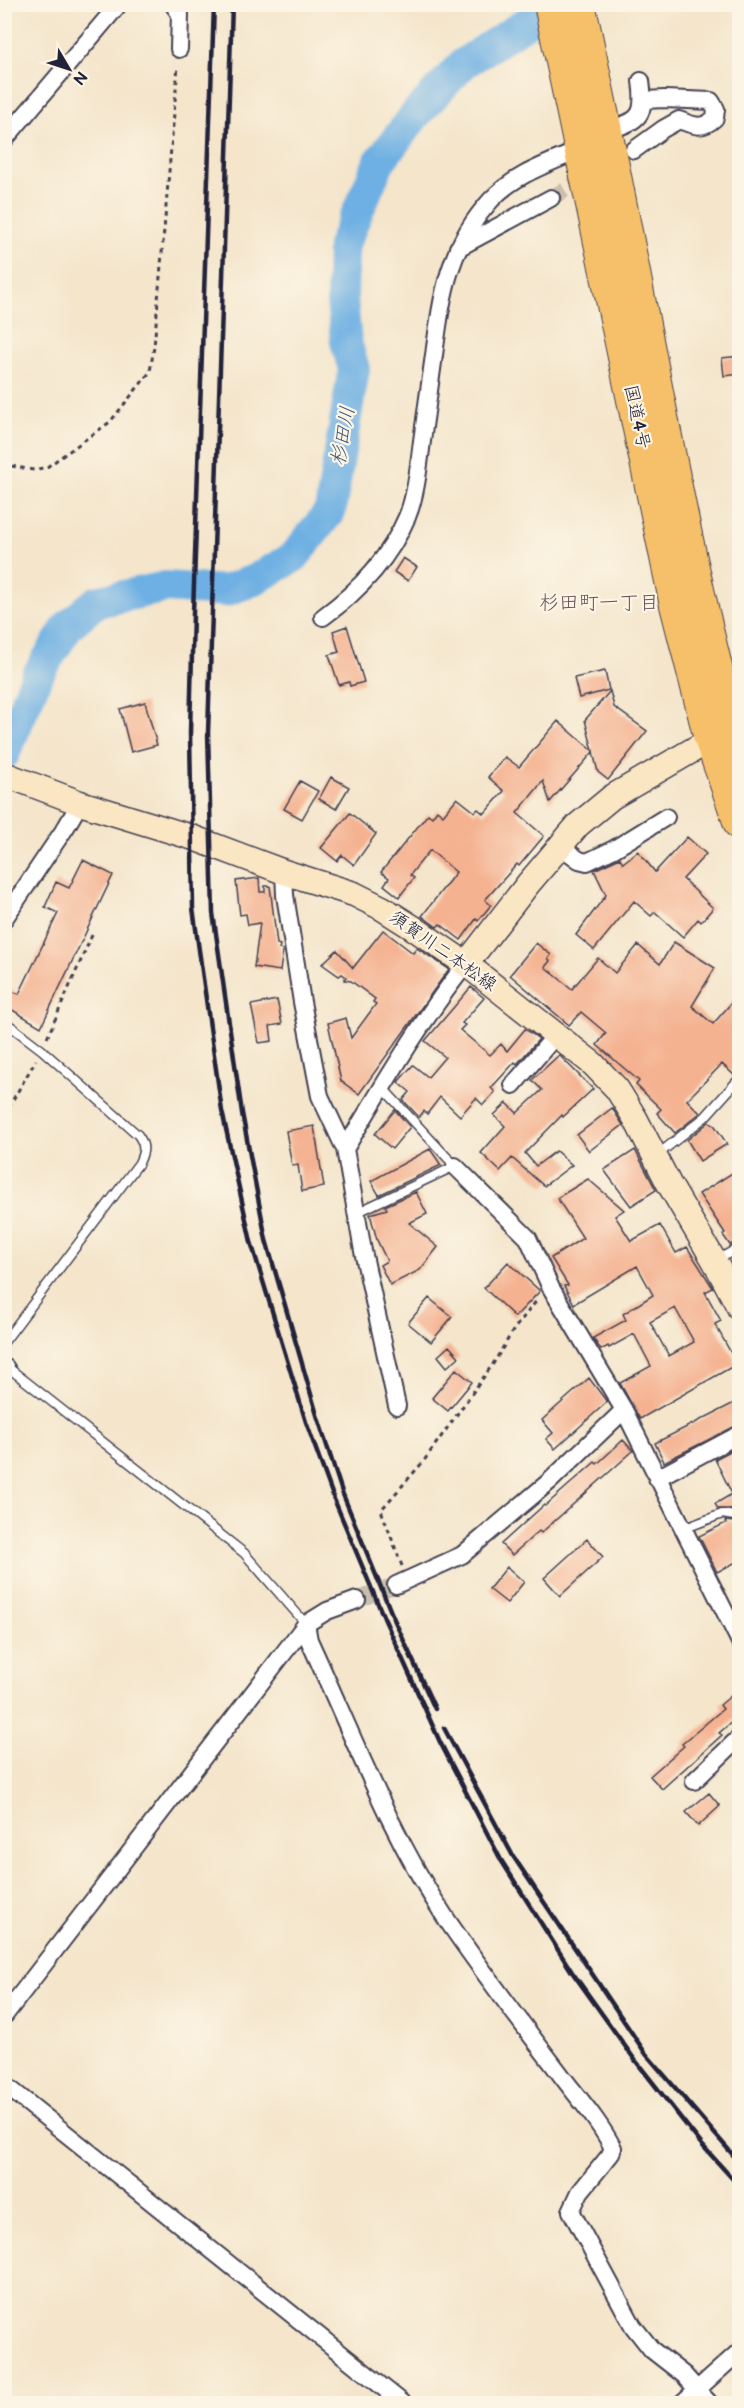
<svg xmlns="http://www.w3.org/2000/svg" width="744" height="2408" viewBox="0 0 744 2408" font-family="'Balsamiq Sans','Klee One',sans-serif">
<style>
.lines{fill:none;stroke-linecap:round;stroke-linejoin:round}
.river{stroke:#6eb0e3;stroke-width:32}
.building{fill:#f4b291;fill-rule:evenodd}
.street-tunnel{stroke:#cabeae;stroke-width:16;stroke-dasharray:16 8;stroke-linecap:butt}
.lane-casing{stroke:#423f51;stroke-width:11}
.street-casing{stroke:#423f51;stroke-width:20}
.secondary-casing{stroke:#423f51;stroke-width:27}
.highway-casing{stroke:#423f51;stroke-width:34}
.path{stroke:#423f51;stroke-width:3;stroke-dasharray:4.5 4.5;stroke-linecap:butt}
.lane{stroke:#fff;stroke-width:8}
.street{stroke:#fff;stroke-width:16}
.secondary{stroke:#fbe6c4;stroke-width:24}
.highway{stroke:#f6c06b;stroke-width:32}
.rail{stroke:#22223b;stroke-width:4.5}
.labels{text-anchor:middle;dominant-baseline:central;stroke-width:4.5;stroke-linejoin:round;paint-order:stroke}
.street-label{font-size:18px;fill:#22223b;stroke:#fcf5e5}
.water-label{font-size:20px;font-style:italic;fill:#3d5476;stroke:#fcf5e5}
.neighbourhood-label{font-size:20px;fill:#6c5459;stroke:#fcf5e5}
</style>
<rect width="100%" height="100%" fill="#fcf5e5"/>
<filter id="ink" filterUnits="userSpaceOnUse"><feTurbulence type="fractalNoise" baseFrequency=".0167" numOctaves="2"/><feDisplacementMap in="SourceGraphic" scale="12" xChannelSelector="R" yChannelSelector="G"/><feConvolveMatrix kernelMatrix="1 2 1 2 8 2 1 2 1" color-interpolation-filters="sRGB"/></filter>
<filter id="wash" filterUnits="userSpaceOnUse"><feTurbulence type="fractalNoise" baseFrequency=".008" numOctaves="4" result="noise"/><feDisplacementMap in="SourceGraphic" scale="24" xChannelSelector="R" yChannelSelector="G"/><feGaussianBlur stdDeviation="1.35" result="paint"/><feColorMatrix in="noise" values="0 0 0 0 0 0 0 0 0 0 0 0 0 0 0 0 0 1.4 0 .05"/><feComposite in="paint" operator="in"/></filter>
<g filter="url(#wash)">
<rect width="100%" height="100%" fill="#f4e5cb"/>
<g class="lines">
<!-- river -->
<path class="river" d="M4,754L37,676L68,626L96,602L166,587L225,591L254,580L294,557L330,511L354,369L346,342L342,300L343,246L379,162L416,114L463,64L555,4"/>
</g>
<g id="blocks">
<!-- building -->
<path class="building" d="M740,356V374L724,376L722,358Z
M403,558L417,567L408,581L394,572Z
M347,626L364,682L350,686L349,682L339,685L329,655L339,652L333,631Z
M605,671L609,690L579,698L574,678Z
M610,691L614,707L647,731L608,780L598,772L593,752L550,802L543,781L517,813L544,836L519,866L517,864L485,900L491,905L478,921L476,919L461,940L440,924L437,927L422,916L456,872L430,850L410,875L414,878L399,897L384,885L389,878L381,872L428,814L432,817L437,810L443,815L457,798L475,812L478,809L484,814L504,791L488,777L505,757L519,767L558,721L593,751L585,720Z
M145,702L157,745L131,752L120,709Z
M331,777L349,787L336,809L319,799Z
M300,781L318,791L302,819L284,809Z
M350,813L376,834L354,865L342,855L337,861L321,848Z
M687,837L706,854L683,879L713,908L701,922L698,919L683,937L655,912L651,916L634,901L594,950L576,935L606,895L594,870L620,858L623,863L638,851L655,872Z
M83,860L113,875L41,1027L4,1005V988L19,994L58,913L45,907L56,882L69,888Z
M259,878L260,892H265V886H270L277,944L280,945L279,949L283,950L280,971L254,967L260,923L248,925L246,914L240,915L236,881Z
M383,930L413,953L417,948L449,969L359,1094L341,1081L328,1023L346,1018L351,1038L376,1004L373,1002L375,999L351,981L344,980L346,977L342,974L339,976L322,964L337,950L353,968Z
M674,942L715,968L692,1006L713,1024L740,993V1072L734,1075L722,1064L687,1100L700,1113L675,1133L657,1113L661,1109L636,1085L639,1081L597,1045L606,1033L581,1012L569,1025L510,975L536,943L551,955L548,959L550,961L545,967L572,989L598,958L615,973L638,945L660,964Z
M471,987L484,998L462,1023L465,1025L460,1030L490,1055L501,1044L507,1051L525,1029L539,1039L517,1064L515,1062L491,1088L495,1092L483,1105L476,1098L460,1116L440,1097L427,1114L424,1111L419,1117L403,1100L410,1092L398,1082L413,1065L428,1077L445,1057L425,1041Z
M277,1000L282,1024L270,1026L272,1041L259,1043L251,1005Z
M559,1055L593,1089L563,1117L562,1115L525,1153L536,1166L556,1151L572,1165L544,1186L512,1158L500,1171L481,1153L505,1126L494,1115L507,1103L517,1113L542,1090L532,1080Z
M612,1108L623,1125L589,1151L577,1135Z
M395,1110L410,1127L392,1149L375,1134Z
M709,1122L715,1126L727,1144L700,1161L687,1140Z
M314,1126L324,1187L302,1191L298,1165L292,1166L286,1131Z
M430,1149L441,1165L379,1195L371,1181Z
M635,1150L656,1190L631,1206L604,1170Z
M740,1168V1241L730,1245L723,1235L725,1233L699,1194Z
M588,1179L624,1210L615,1216L631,1241L660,1225L676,1253L687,1247L713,1288L705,1292L721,1321L715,1324L737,1364L640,1419L620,1383L651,1366L634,1334L609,1348L608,1346L601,1350L593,1338L626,1320L623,1314L653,1295L637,1266L574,1304L564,1286L568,1285L551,1258L583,1238L557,1198ZM675,1308L694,1342L669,1356L650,1322Z
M416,1192L427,1214L409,1223L438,1247L420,1270L390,1285L380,1265L387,1261L377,1240L370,1214L387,1209L385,1206Z
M508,1262L540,1291L515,1317L484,1288Z
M429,1298L452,1317L431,1342L408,1323Z
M449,1346L459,1357L447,1367L438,1356Z
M456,1369L472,1382L448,1411L432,1398Z
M589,1378L607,1402L555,1449L546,1439L553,1433L542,1420Z
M740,1400V1424L664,1462L655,1443Z
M623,1440L633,1451L541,1533L539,1531L512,1555L501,1544L544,1505L545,1506L595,1462L597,1464Z
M740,1446V1506L733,1509H718L715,1504L732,1494L715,1459Z
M740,1520V1560L717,1572L699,1536L726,1523L725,1521L734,1522Z
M587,1539L603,1557L560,1596L544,1578Z
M507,1567L524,1582L507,1603L489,1589Z
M740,1688V1715L719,1733L722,1735L662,1789L650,1776L684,1746L682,1744L723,1709L720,1705Z
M709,1793L720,1806L698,1826L686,1812Z"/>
</g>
</g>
<g filter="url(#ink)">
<use href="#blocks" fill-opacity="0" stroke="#423f51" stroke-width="1.5"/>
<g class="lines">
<!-- street-tunnel -->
<path class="street-tunnel" d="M551,198L592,174
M357,1600L396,1585"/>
<defs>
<path id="lane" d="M4,1021L42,1050L138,1135C146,1146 144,1152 139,1163L4,1342
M656,1156L705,1117L740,1078
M356,1213L455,1166L382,1087
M717,1260L740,1247
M5,1365L244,1553L306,1624
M683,1529L722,1514L734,1516L740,1512"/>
<path id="street" d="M173,4L180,14L179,49
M607,131C640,120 646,117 641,81
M4,140L119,4
M634,150L663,129L679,120C695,126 702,130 715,118L716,109L711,101L665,99L644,100
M458,248L551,198
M323,617C359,591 389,559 407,517C416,496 419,464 422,441C426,413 430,384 434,355C442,295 448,247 491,200C515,174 550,163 582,149
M560,846L579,860L587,862L614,849L666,817
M284,872L285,895L302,1002L320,1096L345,1149L363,1251L397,1406
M4,919L66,827L80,803
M513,1085L556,1035
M345,1149C383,1086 420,1022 466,964
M455,1166L528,1238L551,1288L624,1410L740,1642
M4,1367L6,1368
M657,1478L740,1434
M396,1585L462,1555L550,1481L624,1410
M306,1624L309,1640C352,1733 389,1832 445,1917C481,1970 519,2020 558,2071C577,2097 598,2119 613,2148L610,2155L580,2192L571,2211L633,2326L652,2350L684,2375L710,2404
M694,1781L740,1737
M4,2016L306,1624L327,1611L357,1600
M4,2084L404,2404
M681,2404L740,2351"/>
<path id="secondary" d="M4,774L80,803L191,837L284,872L354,894L382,908L412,927L466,964L593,1064L617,1089L635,1118L669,1184L715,1262L740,1309
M466,964L528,884L578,825L612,797L724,732"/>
<path id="highway" d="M550,4L676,605L710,738L740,824
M579,4C636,256 672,512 740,760"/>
</defs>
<!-- lane casing -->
<use href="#lane" class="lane-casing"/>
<!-- street casing -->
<use href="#street" class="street-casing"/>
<!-- secondary casing -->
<use href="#secondary" class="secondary-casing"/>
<!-- highway casing -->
<use href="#highway" class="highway-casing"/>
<!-- path -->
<path class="path" d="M4,461L11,466L34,470L47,467L110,422L150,372L154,347L178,66
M47,1038L92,935
M4,1115L36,1060
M402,1566L381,1510L423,1462L493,1364L514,1329L538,1299"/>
<!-- lane -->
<use href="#lane" class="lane"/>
<!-- street -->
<use href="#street" class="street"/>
<!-- secondary -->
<use href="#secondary" class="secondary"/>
<!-- highway -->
<use href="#highway" class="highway"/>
<!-- rail -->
<path class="rail" d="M214,4L193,613L190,733L193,908L222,1111L251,1242L306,1422L334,1499L384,1618L440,1742L501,1860L572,1972L635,2060L702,2145L740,2187
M232,4L208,733L213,913L242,1113L266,1240L317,1415L342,1492L393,1617L435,1709
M444,1728L513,1856L646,2054L740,2163"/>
</g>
</g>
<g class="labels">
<!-- street labels -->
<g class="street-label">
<text transform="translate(637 417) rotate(78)">国道4号</text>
<text transform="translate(443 951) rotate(35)">須賀川二本松線</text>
</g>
<!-- water labels -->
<g class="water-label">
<text transform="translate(343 436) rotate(-80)">杉田川</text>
</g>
<!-- neighbourhood labels -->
<g class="neighbourhood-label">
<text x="599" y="603">杉田町一丁目</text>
</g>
</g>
<!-- margin -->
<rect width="744" height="2408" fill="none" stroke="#fcf5e5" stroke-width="24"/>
<!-- north arrow -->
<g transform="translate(69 69) rotate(129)" stroke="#fcf5e5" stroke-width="4.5" paint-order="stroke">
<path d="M0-4.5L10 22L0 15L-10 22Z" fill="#22223b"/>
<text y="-9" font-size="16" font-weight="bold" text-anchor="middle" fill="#22223b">N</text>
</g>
</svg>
